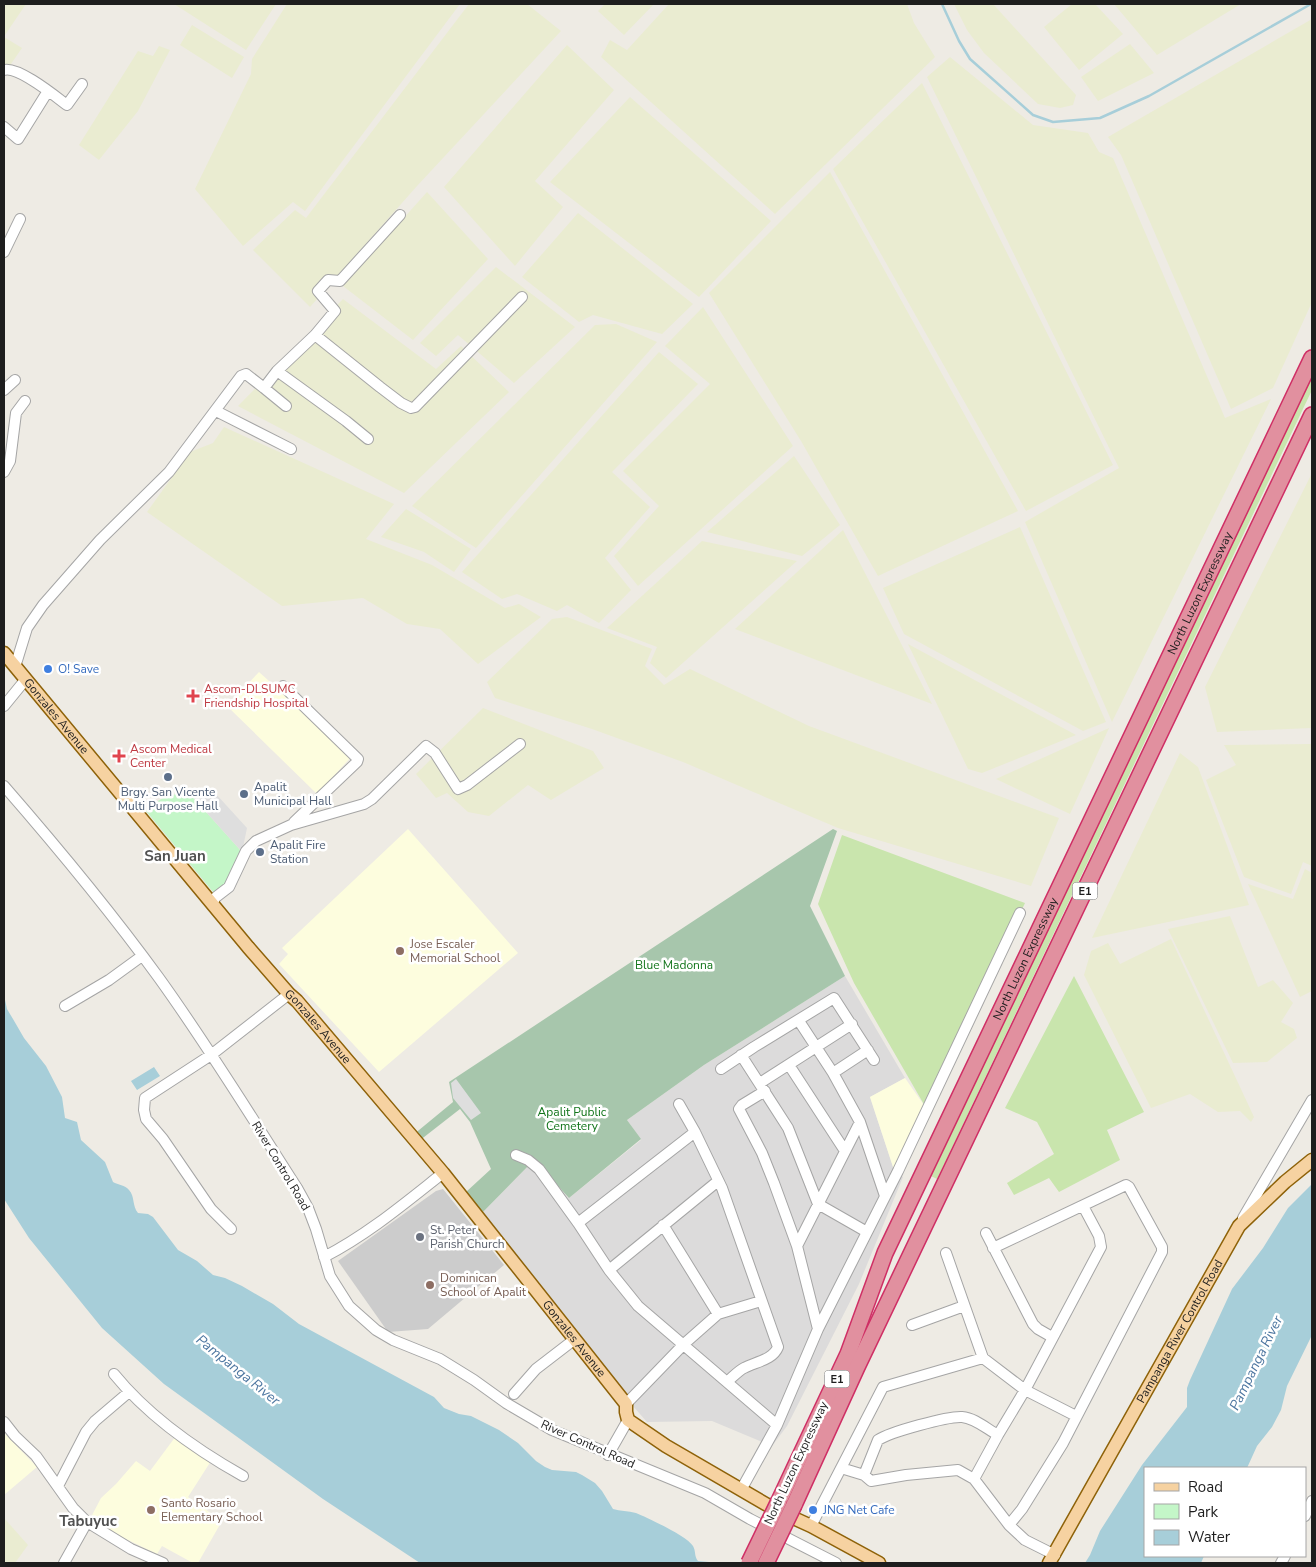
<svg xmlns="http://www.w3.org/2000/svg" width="1316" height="1567" viewBox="0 0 1316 1567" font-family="'Nunito Sans',sans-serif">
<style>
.residential{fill:#dcdbdb}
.education{fill:#fdfdde}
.religious{fill:#ccc}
.farmland{fill:#eaecd1}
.grass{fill:#c9e5ad}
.cemetery{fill:#a7c6ac}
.park{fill:#c4f6c8}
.parking{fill:#dedede}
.water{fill:#a7ced9}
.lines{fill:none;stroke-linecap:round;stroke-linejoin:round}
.stream{stroke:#a7ced9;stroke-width:2.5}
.minor-casing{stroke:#a5a5a5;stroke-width:12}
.major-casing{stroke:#8e6209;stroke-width:15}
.highway-casing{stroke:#cf2f65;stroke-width:18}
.minor{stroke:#fff;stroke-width:10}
.major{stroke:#f6d2a1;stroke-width:12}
.highway{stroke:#e1909f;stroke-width:15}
.highway-bridge-casing{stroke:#cf2f65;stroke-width:18;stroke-linecap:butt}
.highway-bridge{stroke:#e1909f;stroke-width:15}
.shop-dot{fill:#3f7fe0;stroke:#fff;stroke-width:2}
.health-dot{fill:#e0444e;stroke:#fff;stroke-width:2}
.service-dot{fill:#5c6f8a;stroke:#fff;stroke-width:2}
.education-dot{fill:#8d6e63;stroke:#fff;stroke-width:2}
.worship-dot{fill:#6b7280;stroke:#fff;stroke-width:2}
.labels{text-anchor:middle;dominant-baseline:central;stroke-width:5;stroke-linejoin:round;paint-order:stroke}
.shield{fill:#fff;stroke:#626262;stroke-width:1}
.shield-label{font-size:11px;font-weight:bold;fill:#1e1e1e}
.street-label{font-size:12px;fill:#1e1e1e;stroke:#fff}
.shop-label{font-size:12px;fill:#366cbe;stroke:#fff;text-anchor:start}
.health-label{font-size:12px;fill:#be3a42;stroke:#fff;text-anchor:start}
.service-label{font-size:12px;fill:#4e5e75;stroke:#fff;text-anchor:start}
.education-label{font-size:12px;fill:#785e54;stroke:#fff;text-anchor:start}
.park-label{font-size:12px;fill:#12751b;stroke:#fff}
.worship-label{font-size:12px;fill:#5b616d;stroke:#fff;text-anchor:start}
.water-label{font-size:14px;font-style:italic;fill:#4d76a0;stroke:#fff}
.quarter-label{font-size:15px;font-weight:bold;fill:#515151;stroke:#fff}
</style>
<rect width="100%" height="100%" fill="#eeebe4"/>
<!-- residential -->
<path class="residential" d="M845,976L905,1078L870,1097L894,1170L903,1177L859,1284L787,1426L772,1446L712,1421L647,1422L610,1380L529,1277L483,1212L534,1160L569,1198L641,1140L627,1120L704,1065Z"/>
<!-- education -->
<path class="education" d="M259,672L352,756L317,794L227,706Z
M408,829L518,953L379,1072L279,964L288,954L282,948Z
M905,1078L926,1108L894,1170L870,1097Z
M4,1433L37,1467L4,1495Z
M176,1436L211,1461L188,1497L222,1521L198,1563H193L162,1546L157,1554L89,1521L101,1498L116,1484L136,1461L150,1471Z"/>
<!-- religious -->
<path class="religious" d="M443,1189L504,1265L428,1329L388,1332L338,1261L436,1191Z"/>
<!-- farmland -->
<path class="farmland" d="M4,4H26L5,35H4Z
M174,4H276L246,50Z
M287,4H460L305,211L293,202L243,246L195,189L251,74L252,59Z
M469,4H527L561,31L417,186L310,307L253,250L295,210L306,218Z
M605,4H654L624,35L598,11Z
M669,4H907L914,23L935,57L775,214L601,57L610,40L627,50Z
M954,4H993L1076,95L1073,105L1060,108L1038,104L984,53L967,30Z
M1072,4H1095L1123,34L1079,70L1044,27Z
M1114,4H1241L1157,55Z
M1312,19V302L1273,388L1231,409L1121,155L1108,137Z
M192,25L244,57L232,78L180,45Z
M4,37L22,48L4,74Z
M1130,44L1154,73L1098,101L1081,77Z
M567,45L614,90L535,181L563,207L515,266L444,187Z
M159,46L170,50L138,111L99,160L79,145L138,51L153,56Z
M950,57L1033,125L1088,133L1099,152L1113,158L1225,418L1271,399L1112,722L1025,522L1119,468L927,77Z
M922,83L1113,465L1026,511L833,169Z
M630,97L771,221L699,297L550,182Z
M830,172L1018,511L878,576L801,441L709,293Z
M427,192L488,259L413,340L343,286Z
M578,213L693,304L662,334L593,315L579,322L522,277Z
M496,267L575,327L514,383L458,335L436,356L420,343Z
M343,299L436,369L461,346L509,392L404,493L238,406Z
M703,307L793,446L638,586L614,556L659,506L623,471L710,384L665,346Z
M616,324L657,342L476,548L412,506L595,325Z
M659,352L698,384L612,472L650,507L605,558L631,590L599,623L567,605L557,611L517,594L502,599L462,572Z
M224,427L394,504L366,539L432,565L505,608L519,604L541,617L478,664L440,629L407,624L363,598L282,606L147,512L190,452L213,443Z
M794,456L840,525L802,556L707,532Z
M1312,473V728L1217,732L1205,687Z
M406,509L471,549L454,572L424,552L381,537Z
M1020,527L1106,722L1083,731L904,634L883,588Z
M843,530L932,704L735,629Z
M702,541L797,561L666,678L650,663L657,647L607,628Z
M567,617L652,649L645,666L664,685L690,669L809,726L1059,818L1031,886L838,828L683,762L592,729L495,698L487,682L552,619Z
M908,644L1076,735L982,773L968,769Z
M483,708L593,751L604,768L551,800L528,785L489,816L468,812L447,793L436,798L416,774Z
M1109,728L1070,814L996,779Z
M1312,744V866L1303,862L1291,894L1244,877L1206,780L1236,765L1224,745Z
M1180,753L1198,767L1249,905L1092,938Z
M1305,869L1312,873V991L1300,997L1248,884L1293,899Z
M1230,916L1258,987L1273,980L1293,1003L1281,1022L1294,1029L1297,1038L1267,1062L1233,1063L1168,929Z
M1171,939L1254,1117L1251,1122L1240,1111L1218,1112L1190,1094L1151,1108L1084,975L1091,951L1108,943L1120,964Z
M4,1518L28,1545L15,1563H4Z"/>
<!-- grass -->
<path class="grass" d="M1312,375V390L937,1179L931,1176Z
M842,835L1025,903L926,1108L854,983L818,904Z
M1074,976L1144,1112L1107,1130L1120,1160L1059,1192L1049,1178L1014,1195L1007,1183L1054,1154L1037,1122L1005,1108Z"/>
<!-- cemetery -->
<path class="cemetery" d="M833,829L837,831L810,906L845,976L704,1065L627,1120L641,1139L569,1198L534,1160L483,1212L466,1192L491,1169L470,1122L460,1109L419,1141L413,1135L453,1102L449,1082Z"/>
<!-- park -->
<path class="park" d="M189,793L242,852L227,882L214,893L146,811C163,796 166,795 189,793Z"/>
<!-- parking -->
<path class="parking" d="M189,793L216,794L247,828L242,852Z
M456,1079L481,1113L471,1120L453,1098L451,1083Z"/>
<!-- water -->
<path class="water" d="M4,995L7,1009L13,1019L24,1038L46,1066L62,1097L65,1118L77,1122L81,1140L105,1162L113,1182C118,1185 125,1185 129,1190C135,1196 132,1206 138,1213L148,1214L153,1217L178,1250L197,1261L213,1275L225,1278L242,1286L273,1304L299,1324L434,1397L444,1408L459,1414L471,1416L499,1430L518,1443L536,1461L545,1467L552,1470L576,1472L582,1475L595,1483L602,1491L613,1509C620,1511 628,1511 636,1513C648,1518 687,1536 693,1546C696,1551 694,1556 698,1561L720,1563H420L323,1499L164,1384L102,1328L29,1238L4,1199Z
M154,1067L160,1076L137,1090L131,1081Z
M1312,1184V1335L1287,1386L1281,1410L1272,1427L1257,1446L1247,1468H1145V1556H1204L1201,1563H1085L1090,1555L1100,1531L1142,1465L1187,1407V1388L1190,1380L1232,1289L1263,1248L1288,1208Z"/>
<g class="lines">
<!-- stream -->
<path class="stream" d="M942,4L959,41L970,59L1033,115L1053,122L1100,118L1149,96L1311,4"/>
<defs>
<path id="minor" d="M4,70C18,66 55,96 67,105L82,84
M4,127L18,139L48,91
M4,252L20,219
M315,335L380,387L401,403L411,408L415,407L522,297
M277,371L346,421L368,439
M264,388L286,406
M4,390L15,380
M216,411L291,449
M4,472L10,461L16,413L25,401
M15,667L27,628L43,605L100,540L169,472L241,376L246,374L264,388L277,371L315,335L335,311L318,291L328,280L340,281L400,215
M283,686L358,759L357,762L294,822
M4,706L26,679
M4,786C58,848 111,912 159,978C208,1046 252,1118 297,1188L308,1208L316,1229L330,1276L349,1306L376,1330L393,1340L440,1359L474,1380L506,1403L552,1430L705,1493L750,1519L836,1563
M212,903L216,897L229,887L246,851L256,841L291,825L364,804L372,799L426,746L435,753L458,789L467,785L520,744
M65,1006L109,980L142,956
M799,1021L833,1073L860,1122L885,1196
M741,1055L788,1128L818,1204L867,1232
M789,1065L845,1151
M721,1069L754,1047L834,998L874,1060
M833,1073L868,1050
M760,1083L852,1024
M765,1091L742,1105L739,1109L762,1153L774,1183L797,1246L818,1329
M679,1104L695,1132L722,1188L778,1347C773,1360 755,1362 744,1368C738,1371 733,1377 728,1381
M516,1155L528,1160L539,1169L578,1223L609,1270L638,1306L777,1425
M1243,1218L1312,1100
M578,1223L695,1132
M663,1225L718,1314
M231,1229L211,1209L163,1139L146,1119L144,1110L145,1098L211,1055L289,994
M986,1233L1033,1324L1038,1329L1052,1337
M797,1246L860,1122
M993,1248L1126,1185L1129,1187L1162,1247V1252L1063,1443L1022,1509L1009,1525L1025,1540L1055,1555
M946,1253L983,1358
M324,1257C367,1235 405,1203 443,1173
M609,1270L718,1181
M912,1325L964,1306
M114,1374C149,1417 195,1449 243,1476
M514,1394L536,1369L575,1339
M626,1404L684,1344L718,1314L761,1301
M4,1422L15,1436L36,1456L73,1508L87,1522L131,1549L163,1563
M998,1435C987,1429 975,1418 962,1417C948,1416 890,1432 878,1440L864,1475L871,1481L906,1475L958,1470L974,1479L1009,1525
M608,1455L628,1420
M841,1468L864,1475
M974,1479L998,1435L1025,1390L1101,1247L1099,1236L1083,1206
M58,1486L86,1432L95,1421L129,1392
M741,1490L777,1425L818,1329L898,1171L1020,913
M1305,1516L1312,1501
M811,1526L883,1387L983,1358L1025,1390L1076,1416
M64,1563L87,1522
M1281,1563L1285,1556"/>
<g id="major">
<path id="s1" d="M4,653L248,947L289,994L297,1001L443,1173L626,1404V1412L628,1420L666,1446L776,1510L811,1526L879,1563"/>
<path id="s2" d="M1049,1563L1239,1226L1285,1182L1312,1160"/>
</g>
<g id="highway">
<path id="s3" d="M779,1501L848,1354L885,1253L1312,358"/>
<path d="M794,1505L857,1367L1312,415"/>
</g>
</defs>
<!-- minor casing -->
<use href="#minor" class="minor-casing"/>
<!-- major casing -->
<use href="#major" class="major-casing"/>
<!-- highway casing -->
<use href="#highway" class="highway-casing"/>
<!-- minor -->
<use href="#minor" class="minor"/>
<!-- major -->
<use href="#major" class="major"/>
<!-- highway -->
<use href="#highway" class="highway"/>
<defs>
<path id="highway-bridge" d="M749,1563L779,1501
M766,1563L794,1505"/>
</defs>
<!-- highway-bridge casing -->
<use href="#highway-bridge" class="highway-bridge-casing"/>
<!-- highway-bridge -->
<use href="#highway-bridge" class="highway-bridge"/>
</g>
<!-- markers -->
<g class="shop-dot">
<circle cx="48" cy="669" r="5"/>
<circle cx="813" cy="1510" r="5"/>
</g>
<g class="health-dot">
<path d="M190.5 688.5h5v5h5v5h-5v5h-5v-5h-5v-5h5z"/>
<path d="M116.5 748.5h5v5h5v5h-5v5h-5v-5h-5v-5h5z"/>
</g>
<g class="service-dot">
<circle cx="168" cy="777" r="5"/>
<circle cx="244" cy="794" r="5"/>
<circle cx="260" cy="852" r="5"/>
</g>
<g class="education-dot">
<circle cx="400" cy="951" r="5"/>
<circle cx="430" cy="1285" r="5"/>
<circle cx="151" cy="1510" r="5"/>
</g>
<circle class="worship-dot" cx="420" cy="1237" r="5"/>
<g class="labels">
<!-- shield labels -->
<g class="shield">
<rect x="1072.5" y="882.5" width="25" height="17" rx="4"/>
<rect x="824.5" y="1370.5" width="25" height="17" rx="4"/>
</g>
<g class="shield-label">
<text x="1085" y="891">E1</text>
<text x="837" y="1379">E1</text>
</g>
<!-- street labels -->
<g class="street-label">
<text stroke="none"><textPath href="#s3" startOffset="1001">North Luzon Expressway</textPath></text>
<text stroke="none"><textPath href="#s1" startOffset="82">Gonzales Avenue</textPath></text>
<text stroke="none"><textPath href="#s3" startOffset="596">North Luzon Expressway</textPath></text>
<text stroke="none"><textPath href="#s1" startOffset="488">Gonzales Avenue</textPath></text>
<text transform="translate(281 1166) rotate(59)">River Control Road</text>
<text stroke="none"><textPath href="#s2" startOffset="266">Pampanga River Control Road</textPath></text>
<text stroke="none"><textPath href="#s1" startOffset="892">Gonzales Avenue</textPath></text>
<text transform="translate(588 1444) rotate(24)">River Control Road</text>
<text transform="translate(796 1463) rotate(-65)">North Luzon Expressway</text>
</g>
<!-- shop labels -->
<g class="shop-label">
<text x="58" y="669">O! Save</text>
<text x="823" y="1510">JNG Net Cafe</text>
</g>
<!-- health labels -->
<g class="health-label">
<text x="204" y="689">Ascom-DLSUMC<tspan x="204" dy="14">Friendship Hospital</tspan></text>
<text x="130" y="749">Ascom Medical<tspan x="130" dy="14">Center</tspan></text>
</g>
<!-- service labels -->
<g class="service-label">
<text x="254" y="787">Apalit<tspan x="254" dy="14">Municipal Hall</tspan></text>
<text x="168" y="792" text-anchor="middle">Brgy. San Vicente<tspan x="168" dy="14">Multi Purpose Hall</tspan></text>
<text x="270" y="845">Apalit Fire<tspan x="270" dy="14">Station</tspan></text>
</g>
<!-- education labels -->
<g class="education-label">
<text x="410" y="944">Jose Escaler<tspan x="410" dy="14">Memorial School</tspan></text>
<text x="440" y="1278">Dominican<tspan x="440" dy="14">School of Apalit</tspan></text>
<text x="161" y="1503">Santo Rosario<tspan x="161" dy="14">Elementary School</tspan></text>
</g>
<!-- park labels -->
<g class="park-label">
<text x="674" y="965">Blue Madonna</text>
<text x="572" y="1112">Apalit Public<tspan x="572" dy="14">Cemetery</tspan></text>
</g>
<!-- worship labels -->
<g class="worship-label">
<text x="430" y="1230">St. Peter<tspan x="430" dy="14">Parish Church</tspan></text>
</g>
<!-- water labels -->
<g class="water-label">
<text transform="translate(1256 1363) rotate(-64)">Pampanga River</text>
<text transform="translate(238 1370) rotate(39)">Pampanga River</text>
</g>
<!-- quarter labels -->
<g class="quarter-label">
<text x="175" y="856">San Juan</text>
<text x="88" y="1521">Tabuyuc</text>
</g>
</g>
<!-- border -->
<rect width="1316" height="1567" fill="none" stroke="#1e1e1e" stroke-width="10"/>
<!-- legend -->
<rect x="1144" y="1467" width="162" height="90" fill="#ffffff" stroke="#a5a5a5"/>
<rect x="1154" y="1483" width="25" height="8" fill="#f6d2a1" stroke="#a5a5a5"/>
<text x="1188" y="1492" font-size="15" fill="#1e1e1e">Road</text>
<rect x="1154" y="1504" width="25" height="15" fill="#c4f6c8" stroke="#a5a5a5"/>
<text x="1188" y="1517" font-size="15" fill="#1e1e1e">Park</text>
<rect x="1154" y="1530" width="25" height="15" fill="#a7ced9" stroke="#a5a5a5"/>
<text x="1188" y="1542" font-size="15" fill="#1e1e1e">Water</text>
</svg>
